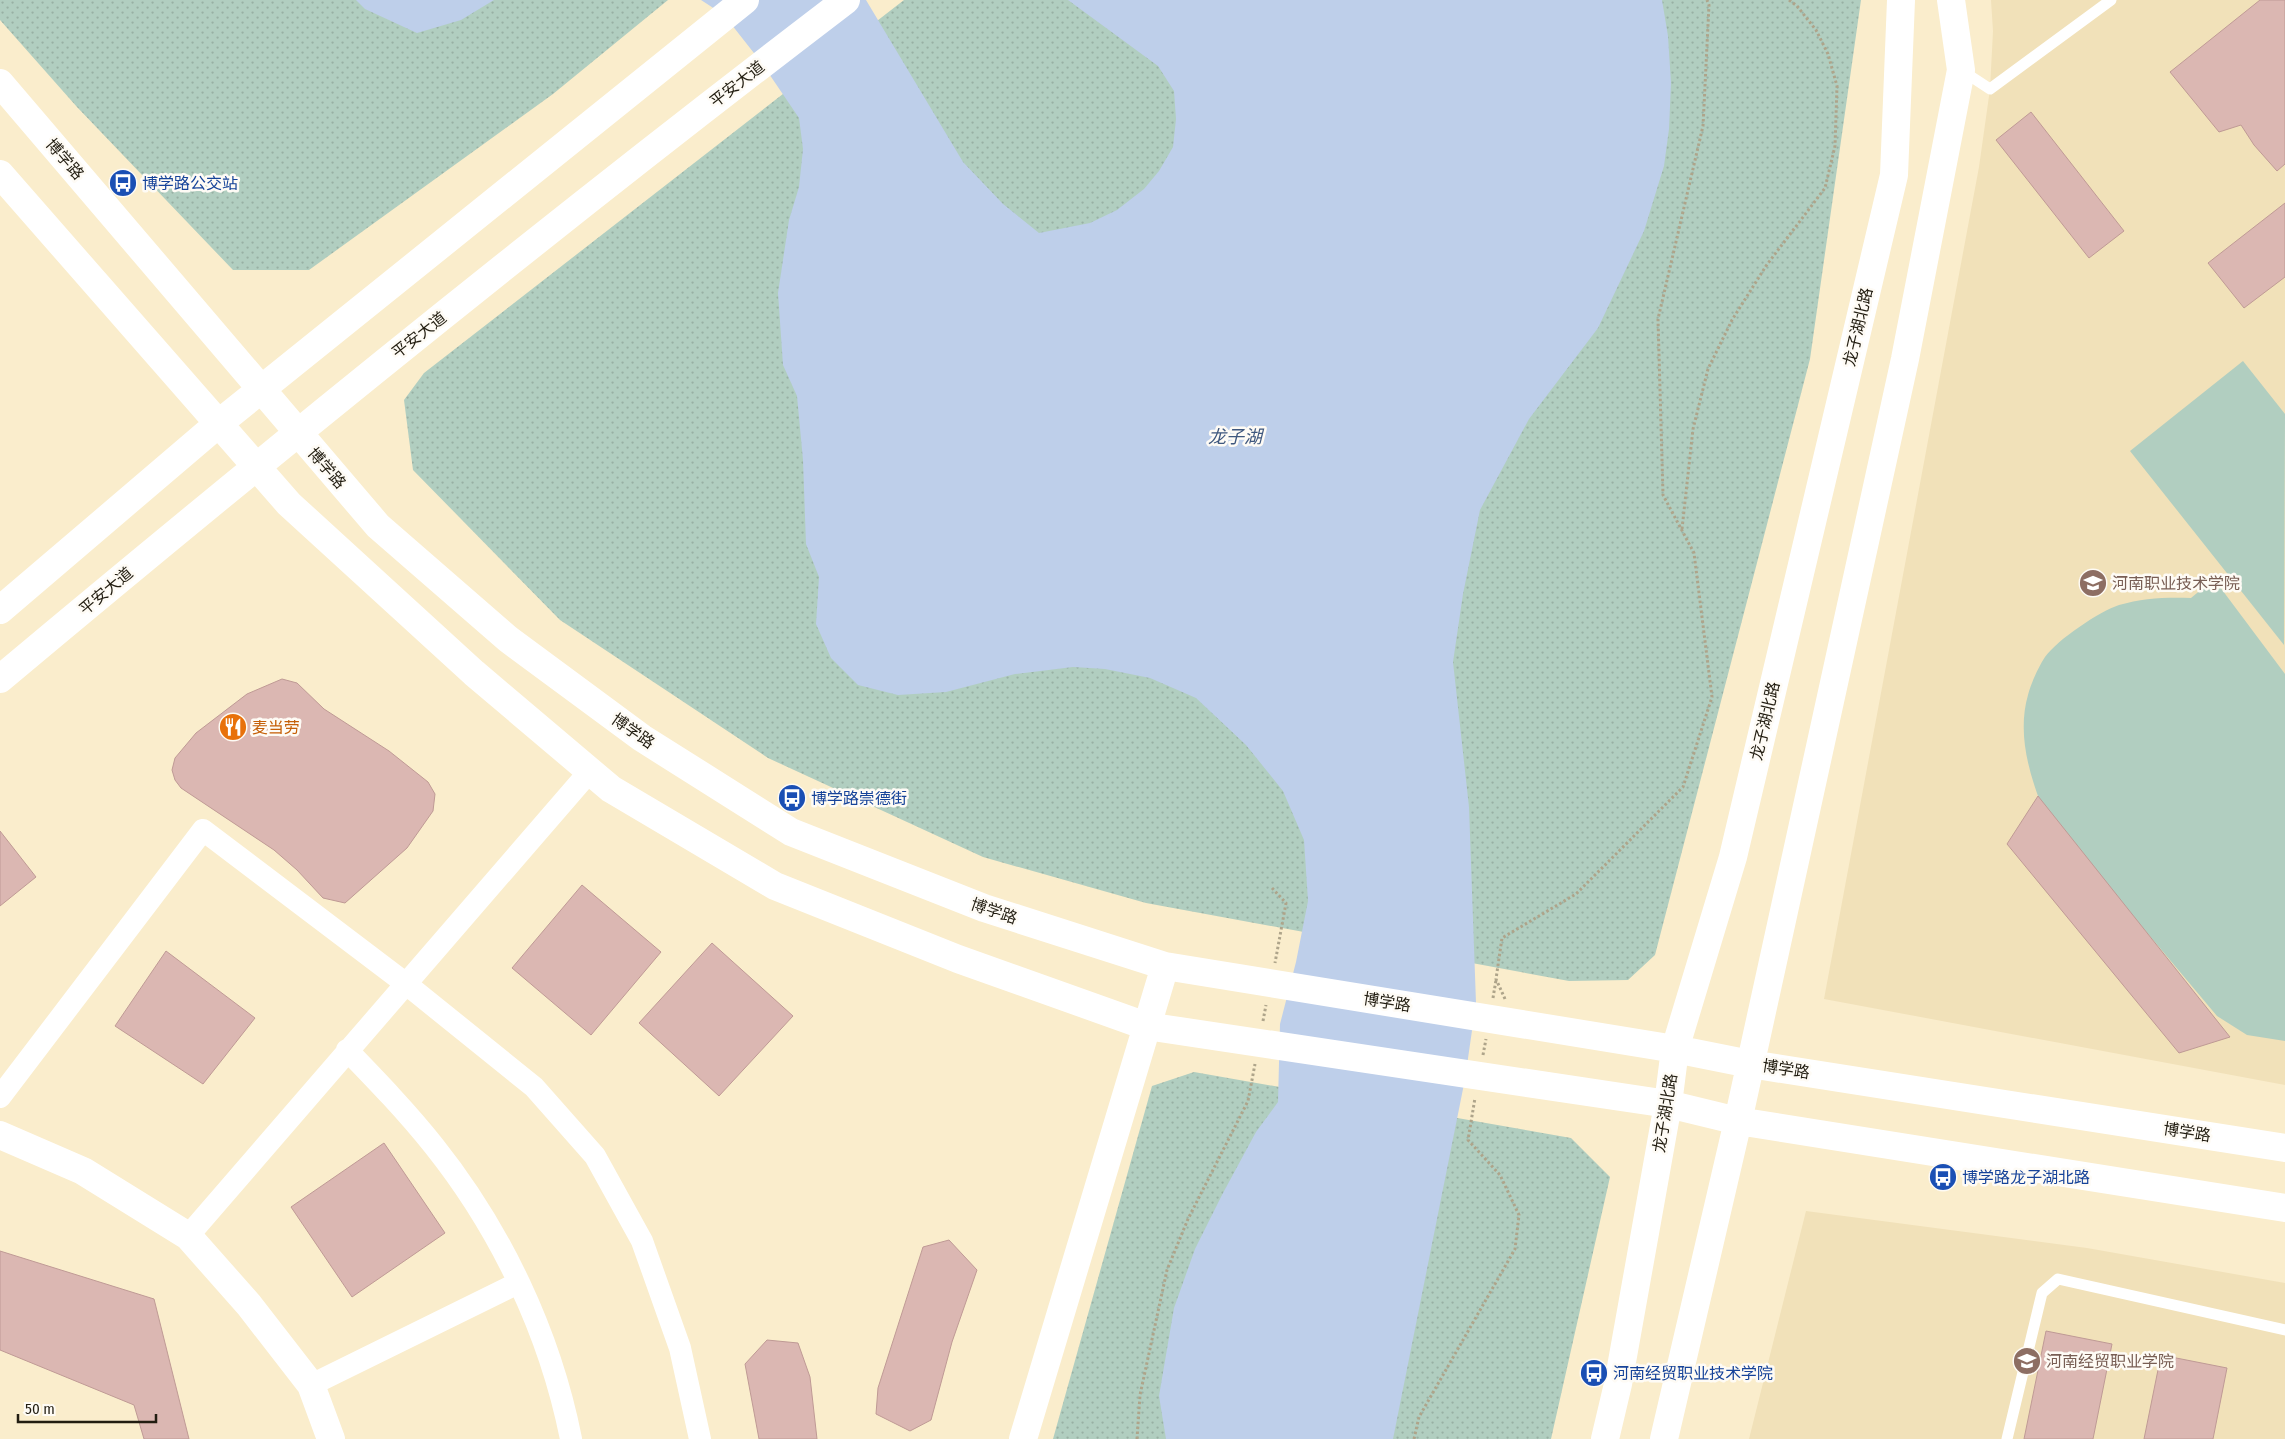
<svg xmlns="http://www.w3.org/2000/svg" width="2285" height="1439" viewBox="0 0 2285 1439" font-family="'Fira Sans Condensed','Noto Sans SC',sans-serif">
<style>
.built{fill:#f1e1b9}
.park{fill:url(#park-dots)}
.pitch{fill:#b1cec0}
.water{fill:#becfea}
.building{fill:#dbb7b2;stroke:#bf9a95}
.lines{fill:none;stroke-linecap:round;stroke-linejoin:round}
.path{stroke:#aea48a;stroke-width:3;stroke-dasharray:2.5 2.5;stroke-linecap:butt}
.lane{stroke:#fff;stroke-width:11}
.street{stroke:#fff;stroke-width:22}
.secondary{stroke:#fff;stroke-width:28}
.labels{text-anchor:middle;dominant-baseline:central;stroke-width:5;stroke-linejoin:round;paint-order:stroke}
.street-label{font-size:16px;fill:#221d11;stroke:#fefbf5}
.transit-label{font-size:16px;fill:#164399;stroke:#fefbf5;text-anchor:start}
.education-label{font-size:16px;fill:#785e54;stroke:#fefbf5;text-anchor:start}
.food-label{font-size:16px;fill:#c56008;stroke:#fefbf5;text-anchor:start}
.water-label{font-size:18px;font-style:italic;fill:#3e577e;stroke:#fefbf5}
</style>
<defs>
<pattern id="park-dots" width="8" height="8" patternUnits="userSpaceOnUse" patternTransform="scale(1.25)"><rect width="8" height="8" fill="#b1cec0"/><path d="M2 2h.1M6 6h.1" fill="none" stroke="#98b0a4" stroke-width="1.8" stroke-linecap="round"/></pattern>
</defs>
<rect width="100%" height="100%" fill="#faedcc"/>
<!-- built -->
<path class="built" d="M1991,0H2285V1085L1824,999L1979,167L1990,89L1993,31Z
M1806,1211L2087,1248L2285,1283V1439H1749Z"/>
<!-- park -->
<path class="park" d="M0,0H668L553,94L309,270H233L77,107L0,20Z
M904,0H1861L1810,359L1655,955L1628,980L1569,981L1146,903L983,857L768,758L560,620L413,470L404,400L424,373Z
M1194,1072L1571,1138L1610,1177L1551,1439H1053L1152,1086Z"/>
<!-- pitch -->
<path class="pitch" d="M2243,361L2285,414L2284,645L2130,451Z
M2214,579L2285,674V1041L2247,1035L2217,1016L2043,809C2029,774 2017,733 2028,695C2031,683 2039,666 2045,657C2057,640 2100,611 2119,605C2143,598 2167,597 2191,598Z"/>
<!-- water -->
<path class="water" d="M356,0H494L461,20L417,33L365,9Z
M701,0H866L963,162L1003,204L1039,233L1090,223L1117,210L1144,189L1159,171L1173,147L1176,119L1174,91L1158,66L1068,0H1662L1668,36L1671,83L1669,129L1664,166L1644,231L1598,328L1529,419L1480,510L1463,594L1453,662L1469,807L1476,1003L1465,1079L1393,1439H1166L1159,1396L1174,1308L1195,1249L1223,1193L1256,1132L1278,1102L1280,1024L1296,962L1308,901L1304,840L1283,791L1246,745L1196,698L1150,678L1105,669L1073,667L1015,674L946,692L898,695L858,685L831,658L816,624L819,577L806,544L803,460L797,396L783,365L778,293L789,220L799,187L803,149L799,118L761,62L724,15Z"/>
<!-- building -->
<path class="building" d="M2260,0H2285V164L2277,171L2254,145L2241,125L2219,132L2170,72Z
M2031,112L2124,231L2089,258L1996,140Z
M2285,203V277L2244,308L2208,263Z
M282,679L297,683L324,709L389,751L428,782L435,794L433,811L407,848L345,903L323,898L297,870L274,850L181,788L175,780L172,770L175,758L196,733L247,694Z
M2038,796L2230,1037L2179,1053L2007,844Z
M0,831L36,877L0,906Z
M582,885L661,952L591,1035L512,968Z
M712,943L793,1016L719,1096L639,1023Z
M166,951L255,1018L203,1084L115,1026Z
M384,1143L445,1233L352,1297L291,1207Z
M949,1240L977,1270L952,1342L931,1420L910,1431L876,1414L878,1388L923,1247Z
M0,1251L154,1299L189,1439H144L134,1405L0,1350Z
M2046,1331L2112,1344L2093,1439H2024Z
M767,1340L798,1343L810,1377L817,1439H759L745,1364Z
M2161,1355L2227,1368L2213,1439H2144Z"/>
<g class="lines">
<!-- path -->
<path class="path" d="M1682,529L1693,429L1708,369L1732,320L1766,266L1825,188L1835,146L1837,86L1828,54L1816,30L1797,6L1789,0
M1272,888L1286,903L1275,963
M1493,998L1496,980
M1505,999L1496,979L1502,938L1576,894L1683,787L1712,697L1694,553L1663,495L1658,319L1703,126L1709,5L1707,0
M1263,1021L1266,1005
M1483,1055L1486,1039
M1137,1439L1140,1395L1167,1270L1188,1219L1248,1101L1255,1064
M1414,1439L1419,1417L1515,1249L1519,1215L1500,1175L1468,1140L1475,1098"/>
<!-- lane -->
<path class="lane" d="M1961,70L1990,89L2111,0
M2007,1439L2042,1293L2058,1279L2285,1330"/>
<!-- street -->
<path class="street" d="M347,1050C377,1081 407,1112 434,1146C501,1230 550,1333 571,1439
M0,1097L203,830L405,983L534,1087L595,1156L642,1241L680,1348L700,1439
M188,1236L590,771
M311,1385L518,1283"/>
<!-- secondary -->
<path class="secondary" d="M0,83L378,526L508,639L642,738L791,832L984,908L1165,966L1675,1049L1750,1064L2285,1148
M0,174L289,504L474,673L611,789L775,886L958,959L1146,1026L1668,1104L1738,1121L2285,1208
M0,610L218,424L745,0
M0,679C277,447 559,219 846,0
M0,1135L83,1171L188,1236L249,1305L311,1385L331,1439
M1023,1439L1165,966
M1605,1439L1618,1384L1668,1104L1675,1049L1733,857L1894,175L1901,0
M1664,1439L1738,1121L1905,359L1961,70L1951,0"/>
</g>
<!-- icons -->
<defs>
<symbol id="bus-disc" viewBox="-11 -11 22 22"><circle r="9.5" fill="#1a4fb4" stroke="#fefbf5"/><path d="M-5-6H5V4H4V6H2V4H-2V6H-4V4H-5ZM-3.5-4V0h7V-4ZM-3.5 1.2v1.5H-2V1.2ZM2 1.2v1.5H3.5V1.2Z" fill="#fff"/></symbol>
<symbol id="university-disc" viewBox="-11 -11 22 22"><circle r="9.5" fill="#8d6e63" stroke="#fefbf5"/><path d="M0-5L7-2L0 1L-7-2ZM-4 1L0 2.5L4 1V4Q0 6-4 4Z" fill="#fff"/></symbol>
<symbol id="restaurant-disc" viewBox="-11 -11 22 22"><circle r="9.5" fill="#e8710a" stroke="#fefbf5"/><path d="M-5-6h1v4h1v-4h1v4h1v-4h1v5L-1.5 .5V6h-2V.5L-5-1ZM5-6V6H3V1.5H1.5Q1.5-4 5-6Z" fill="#fff"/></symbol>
</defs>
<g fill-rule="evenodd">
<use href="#bus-disc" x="107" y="167" width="32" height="32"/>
<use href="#university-disc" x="2077" y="567" width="32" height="32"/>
<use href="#restaurant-disc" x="217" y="711" width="32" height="32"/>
<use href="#bus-disc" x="776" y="782" width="32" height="32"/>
<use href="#bus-disc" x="1927" y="1161" width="32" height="32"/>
<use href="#university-disc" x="2011" y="1345" width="32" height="32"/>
<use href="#bus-disc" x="1578" y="1357" width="32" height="32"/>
</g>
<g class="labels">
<!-- street labels -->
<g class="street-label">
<text transform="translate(737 84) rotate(-38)">平安大道</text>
<text transform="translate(65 159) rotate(49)">博学路</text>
<text transform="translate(1858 327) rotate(-77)">龙子湖北路</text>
<text transform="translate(419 335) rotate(-38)">平安大道</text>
<text transform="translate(327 468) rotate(49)">博学路</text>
<text transform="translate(106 591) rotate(-40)">平安大道</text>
<text transform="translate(1765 721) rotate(-77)">龙子湖北路</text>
<text transform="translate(633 731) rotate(35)">博学路</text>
<text transform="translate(994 911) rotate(19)">博学路</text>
<text transform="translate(1387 1002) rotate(9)">博学路</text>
<text transform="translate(1786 1069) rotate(9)">博学路</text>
<text transform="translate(1665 1113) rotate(-81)">龙子湖北路</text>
<text transform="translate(2187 1132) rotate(9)">博学路</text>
</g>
<!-- transit labels -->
<g class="transit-label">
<text x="142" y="183">博学路公交站</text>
<text x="811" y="798">博学路崇德街</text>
<text x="1962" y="1177">博学路龙子湖北路</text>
<text x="1613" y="1373">河南经贸职业技术学院</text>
</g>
<!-- education labels -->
<g class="education-label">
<text x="2112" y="583">河南职业技术学院</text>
<text x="2046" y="1361">河南经贸职业学院</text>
</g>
<!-- food labels -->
<g class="food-label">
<text x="252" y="727">麦当劳</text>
</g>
<!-- water labels -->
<g class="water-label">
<text x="1235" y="437">龙子湖</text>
</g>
</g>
<!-- scale -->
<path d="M18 1414v8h138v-8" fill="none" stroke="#221d11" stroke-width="2.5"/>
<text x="25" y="1414" font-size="15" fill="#221d11" stroke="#fefbf5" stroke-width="4" paint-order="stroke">50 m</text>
</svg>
